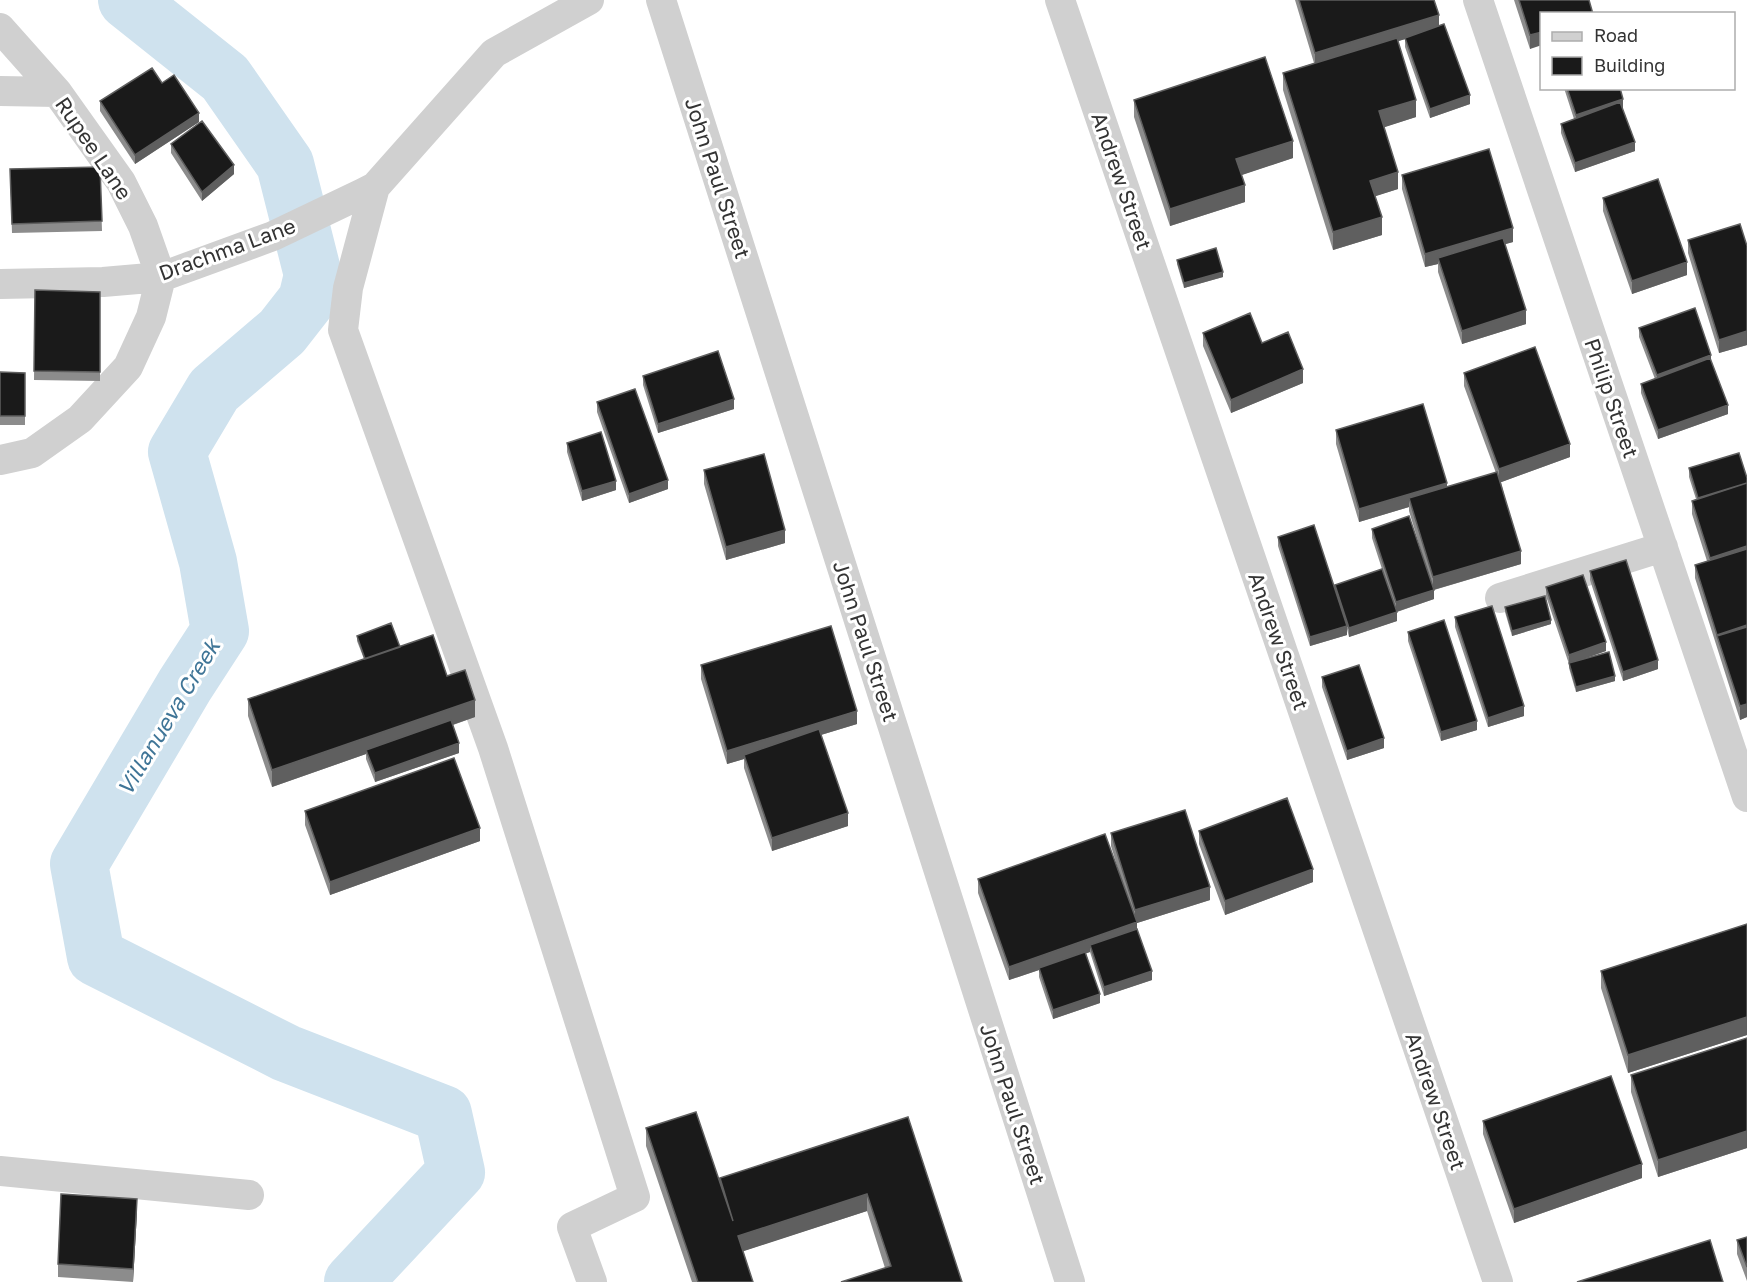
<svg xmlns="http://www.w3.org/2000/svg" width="1747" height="1282" viewBox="0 0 1747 1282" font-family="'Golos Text',sans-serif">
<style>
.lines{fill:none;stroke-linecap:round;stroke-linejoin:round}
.river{stroke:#cfe2ee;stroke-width:58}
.street{stroke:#d0d0d0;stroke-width:30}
.wall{fill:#8c8c8c}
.shaded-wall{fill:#5f5f5f}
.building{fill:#1a1a1a;stroke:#5f5f5f;stroke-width:1.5}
.labels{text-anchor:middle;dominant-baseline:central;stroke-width:6;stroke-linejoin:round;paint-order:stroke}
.street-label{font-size:21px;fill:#333;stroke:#fff}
.water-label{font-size:22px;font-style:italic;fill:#3f7597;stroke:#fff}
</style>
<rect width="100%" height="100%" fill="#fff"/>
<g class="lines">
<!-- river -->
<path class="river" d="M127,0L225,78L285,164L313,275L307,300L282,332L214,390L177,452L208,562L220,631L185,685L79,864L96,957L286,1053L443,1114L456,1172L353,1282"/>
<!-- street -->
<path class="street" d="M661,0L1070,1282
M1060,0L1498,1282
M1478,0L1747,797
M0,28L57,92L121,182L143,226L161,277L151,317L128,367L80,419L32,453L0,460
M0,91L57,92
M375,187L348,288L343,330L493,748L635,1197L572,1227L592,1282
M0,284L103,282L161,277L273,236L363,193L375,187L494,53L589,0
M1500,598L1663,547
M0,1171L249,1195"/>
</g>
<!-- wall -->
<path class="wall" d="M1295,0H1434L1439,26L1470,104L1430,118L1405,47V39L1398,41L1416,117L1384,127L1398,189L1375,196L1382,235L1333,250L1283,90V73L1314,63Z
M1514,0H1589L1530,49Z
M162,83L199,122L135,164L100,111V101Z
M1564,88H1620L1622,108L1635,151L1575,172L1561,133V124L1574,119Z
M1134,100L1293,158L1241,175L1245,202L1170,226L1134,117Z
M171,144L234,174L202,201L171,153Z
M100,167L102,231L12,233L10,169Z
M1402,175L1513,242L1505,244L1526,324L1462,344L1438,272V264L1425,267L1402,189Z
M1603,198L1687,275L1632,294L1603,211Z
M1688,240L1747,246V345L1719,353L1688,253Z
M1177,260L1223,277L1184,288L1177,264Z
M35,290L100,292V381L34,380Z
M1639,328L1711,361L1728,414L1658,439L1641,393V384L1655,379L1639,337Z
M1203,333L1262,343L1303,383L1231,413L1203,346Z
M0,372L25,373V425H0Z
M1464,373L1570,457L1501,482L1521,564L1434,590V599L1397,612V621L1349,637L1347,629V635L1310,646L1278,546V537L1335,590V585L1382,569L1372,538V529L1428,574L1409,511V507L1359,522L1336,444V430L1447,487L1496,473L1464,386Z
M643,376L734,409L658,433L643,385Z
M597,402L668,489L629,503L597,412Z
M567,443L616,490L582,501L567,452Z
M1689,468L1747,478V717L1740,720L1695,578V565L1707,561L1692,514V501L1696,499L1689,477Z
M704,470L785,543L726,560L704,484Z
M1590,571L1658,669L1623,681L1590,580Z
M1546,587L1606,651L1583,659L1615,681L1576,692L1569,668V664L1546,596Z
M1505,607L1551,624L1512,636L1505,612Z
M1455,617L1524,716L1488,727L1455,627Z
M1408,632L1477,730L1441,741L1408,641Z
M357,636L400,647L447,676L475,717L453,725L459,753L375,782L366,759V754L272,787L248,716V699L364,659L357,641Z
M701,665L857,724L821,735L848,826L772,851L744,768V759L727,764L701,679Z
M1322,677L1384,748L1347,760L1322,687Z
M305,811L480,841L330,895L305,825Z
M1199,831L1313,882L1225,915L1199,844Z
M1111,833L1210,900L1137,923V929L1152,980L1104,996L1090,952L1086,953L1100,1003L1053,1019L1039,977V970L1009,980L978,893V879H1121L1111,846Z
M1747,924V1035L1628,1073L1601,988V971Z
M1747,1038V1148L1658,1177L1631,1092V1075Z
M908,1117L962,1282L885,1268L867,1211L743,1251L753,1282H692L646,1146V1128L720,1182V1178Z
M1483,1121L1642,1178L1514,1223L1483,1134Z
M137,1212L133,1282L58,1277V1264Z
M1747,1237V1281L1737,1254V1240Z"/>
<!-- shaded-wall -->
<path class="shaded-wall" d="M1439,15V29L1315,66V53Z
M1542,32V45L1530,49V35Z
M1470,95V104L1430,118V109Z
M1623,99V108L1576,124V115Z
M1416,100V117L1379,129V111Z
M199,113V122L135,164V155Z
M1293,141V158L1236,177V159Z
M1635,142V151L1575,172V163Z
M234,165V174L202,201V192Z
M1398,172V189L1370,198V181Z
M1245,185V202L1170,226V209Z
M1382,217V235L1333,250V232Z
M1513,228V242L1439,263L1438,258V264L1425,267V254Z
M1687,262V275L1632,294V281Z
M1223,272V277L1184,288V283Z
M1526,310V324L1462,344V331Z
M1747,331V345L1719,353V340Z
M1711,355V364L1657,384V375Z
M1303,369V383L1231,413V400Z
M734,399V409L658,433V424Z
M1728,405V414L1658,439V430Z
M1570,444V457L1499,483V469Z
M668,480V489L629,503V494Z
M616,481V490L582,501V491Z
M1447,483V497L1409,498V507L1359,522V509Z
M785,530V543L726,560V547Z
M1747,546V560L1710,571V558Z
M1521,551V564L1433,590V577Z
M1434,590V599L1396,612V602Z
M1397,612V621L1349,637V628Z
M1551,620V624L1512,636V631Z
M1747,625V639L1717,636V648V635Z
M1347,626V635L1310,646V637Z
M1606,642V651L1569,664V655Z
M1658,660V669L1623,681V672Z
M1615,676V681L1576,692V687Z
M475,700V717L368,754L366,750V754L272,787V770Z
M1747,704V717L1740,720V706Z
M1524,706V716L1488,727V718Z
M857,711V724L745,758L744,755V759L727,764V751Z
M1477,721V730L1441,741V732Z
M1384,738V748L1347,760V751Z
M459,743V753L375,782V773Z
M848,813V826L772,851V838Z
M480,828V841L330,895V882Z
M1313,869V882L1225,915V901Z
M1210,887V900L1137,923V935L1090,945V952L1040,970L1039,968V970L1009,980V967L1135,922V910Z
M1152,971V980L1104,996V987Z
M1100,994V1003L1053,1019V1010Z
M1747,1017V1035L1628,1073V1055Z
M1747,1131V1148L1658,1177V1160Z
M1642,1164V1178L1514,1223V1209Z
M867,1194V1211L738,1253V1236Z
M137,1199V1212L133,1282V1269Z"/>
<!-- building -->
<path class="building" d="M1299,0H1434L1439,15L1315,53Z
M1519,0H1589L1593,14H1542V32L1530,35Z
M1444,24L1470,95L1430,109L1405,38Z
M1397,38L1416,100L1379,111L1398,172L1370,181L1382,217L1333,232L1283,73Z
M1265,57L1293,141L1236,159L1245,185L1170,209L1134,100Z
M152,68L162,83L174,75L199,113L135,155L100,101Z
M1567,88H1620L1623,99L1576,115Z
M1620,102L1635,142L1575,163L1561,124Z
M202,121L234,165L202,192L171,144Z
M1489,149L1513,228L1425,254L1402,175Z
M100,167L102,221L12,224L10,169Z
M1658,179L1687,262L1632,281L1603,198Z
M1740,224L1747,246V331L1719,340L1688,240Z
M1503,238L1526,310L1462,331L1438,258Z
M1216,248L1223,272L1184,283L1177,260Z
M35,290L100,292V372L34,371Z
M1695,308L1711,355L1657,375L1639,328Z
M1250,313L1262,343L1288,332L1303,369L1231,400L1203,333Z
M1535,347L1570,444L1499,469L1464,373Z
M718,351L734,399L658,424L643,376Z
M1710,358L1728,405L1658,430L1641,384Z
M0,372L25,373V416H0Z
M635,389L668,480L629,494L597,402Z
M1423,404L1447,483L1359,509L1336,430Z
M601,432L616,481L582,491L567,443Z
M1739,453L1747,478V483L1698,498L1689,468Z
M764,454L785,530L726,547L704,470Z
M1497,472L1521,551L1433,577L1409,498Z
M1747,483V546L1710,558L1692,501Z
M1409,516L1434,590L1396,602L1372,529Z
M1314,525L1347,626L1310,637L1278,537Z
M1747,549V625L1717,635L1695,565Z
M1626,560L1658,660L1623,672L1590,571Z
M1382,569L1397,612L1349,628L1335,585Z
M1583,575L1606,642L1569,655L1546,587Z
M1545,596L1551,620L1512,631L1505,607Z
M1492,606L1524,706L1488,718L1455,617Z
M1444,620L1477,721L1441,732L1408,632Z
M391,623L400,647L365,659L357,636Z
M831,626L857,711L727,751L701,665Z
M1747,627V704L1740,706L1717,636Z
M433,635L447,676L465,670L475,700L272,770L248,699Z
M1609,652L1615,676L1576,687L1569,663Z
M1359,665L1384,738L1347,751L1322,677Z
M451,720L459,743L375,773L366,750Z
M819,729L848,813L772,838L744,755Z
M454,758L480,828L330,882L305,811Z
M1287,798L1313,869L1225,901L1199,831Z
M1185,810L1210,887L1135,910L1111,833Z
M1105,834L1137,922L1009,967L978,879Z
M1747,924V1017L1628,1055L1601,971Z
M1137,929L1152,971L1104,987L1090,945Z
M1085,952L1100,994L1053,1010L1039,968Z
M1747,1038V1131L1658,1160L1631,1075Z
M1611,1076L1642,1164L1514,1209L1483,1121Z
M696,1112L733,1221L720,1178L908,1117L962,1282H841L891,1266L867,1194L738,1236L753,1282H698L646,1128Z
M61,1194L137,1199L133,1269L58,1264Z
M1747,1237V1267L1737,1240Z
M1710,1240L1723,1282H1577Z"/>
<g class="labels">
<!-- street labels -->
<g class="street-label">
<text transform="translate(94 148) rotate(56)">Rupee Lane</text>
<text transform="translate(718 178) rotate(72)">John Paul Street</text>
<text transform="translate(1122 181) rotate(71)">Andrew Street</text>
<text transform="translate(227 249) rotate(-20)">Drachma Lane</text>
<text transform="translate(1612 398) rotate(71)">Philip Street</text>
<text transform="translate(866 641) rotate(72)">John Paul Street</text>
<text transform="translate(1279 641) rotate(71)">Andrew Street</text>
<text transform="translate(1436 1101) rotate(71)">Andrew Street</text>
<text transform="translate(1013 1104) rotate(72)">John Paul Street</text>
</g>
<!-- water labels -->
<g class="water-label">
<text transform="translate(168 717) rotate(-59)">Villanueva Creek</text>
</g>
</g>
<!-- legend -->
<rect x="1540" y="12" width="195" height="78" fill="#ffffff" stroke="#adadad" stroke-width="1.5"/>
<rect x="1552" y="32" width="30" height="9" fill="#d0d0d0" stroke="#adadad" stroke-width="1.5"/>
<text x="1594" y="42" font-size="18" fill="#333333">Road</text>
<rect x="1552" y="57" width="30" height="18" fill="#1a1a1a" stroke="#adadad" stroke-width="1.5"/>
<text x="1594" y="72" font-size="18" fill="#333333">Building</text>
</svg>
